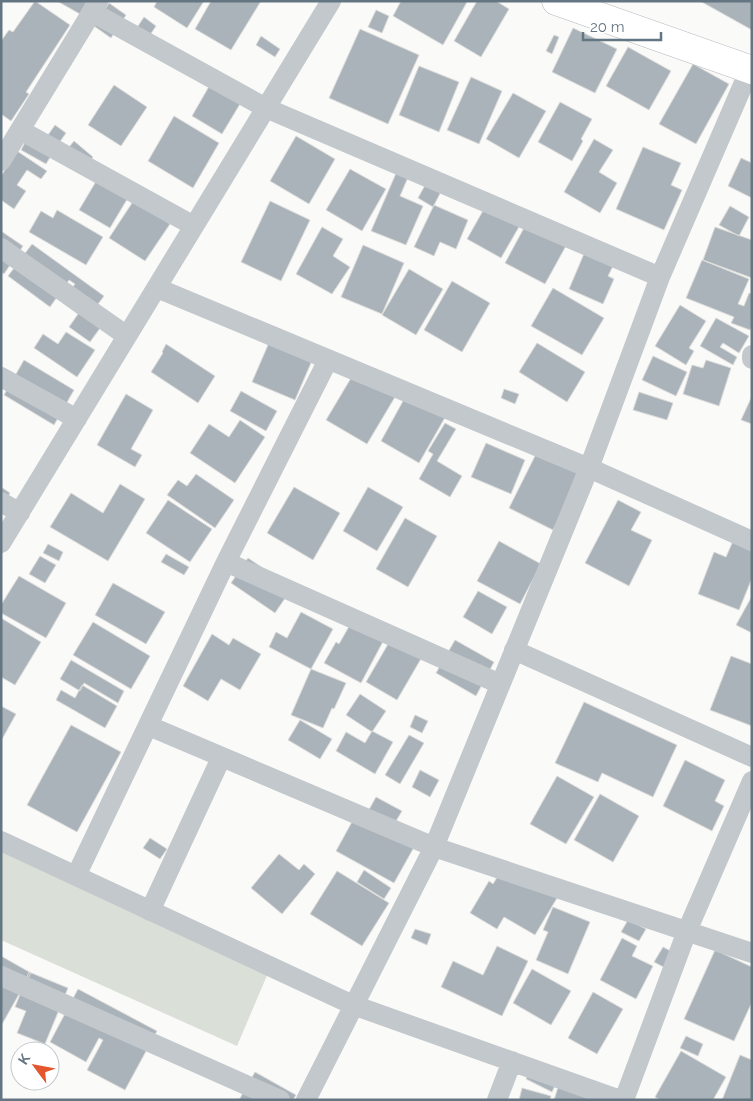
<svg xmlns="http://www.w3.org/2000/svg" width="753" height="1101" viewBox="0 0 753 1101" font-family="Raleway,sans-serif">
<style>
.green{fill:#dadfd7}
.building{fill:#aab3b9;stroke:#dcdcda}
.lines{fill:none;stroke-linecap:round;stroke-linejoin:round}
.secondary-casing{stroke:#b3babf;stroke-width:29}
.street{stroke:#c3c8cc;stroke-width:20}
.secondary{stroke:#fff;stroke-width:28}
</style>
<rect width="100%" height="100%" fill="#fafaf8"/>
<!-- green -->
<path class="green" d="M1,843L274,959L237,1046L1,940Z"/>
<!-- building -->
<path class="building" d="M35,1L70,25L26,92L29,94L11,121L1,114V41L9,30L13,32Z
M57,1H87L80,14Z
M157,1H204L187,28L154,7Z
M211,1H261L231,50L195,29Z
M401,1H466L467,2L443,45L393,16Z
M477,1H496L509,9L481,57L454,41Z
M700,1H752V30Z
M109,3L126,15L111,38L94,26Z
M376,10L389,16L382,33L368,27Z
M144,17L156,26L146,41L134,32Z
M573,28L617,49L595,93L552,72Z
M360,29L419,55L388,124L329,98Z
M554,35L559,37L552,54L546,51Z
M261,36L280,49L275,57L256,45Z
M628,47L671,71L649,110L606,86Z
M693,64L729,84L696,144L659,124Z
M419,66L459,82L439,132L399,115Z
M215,76L246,94L222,134L192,116Z
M471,77L502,91L479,144L447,130Z
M114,85L147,107L121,146L88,125Z
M513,93L546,111L519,158L486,139Z
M560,102L592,119L581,139L583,141L572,161L538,142Z
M174,116L219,143L193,188L148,161Z
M55,125L66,133L59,143L48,135Z
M31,131L57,146L46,164L21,150Z
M296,136L335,159L309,204L270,181Z
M594,139L613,150L599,172L617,183L600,213L564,192Z
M74,141L93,157L80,173L61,157Z
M643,147L681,163L671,185L682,190L664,230L616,209Z
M17,151L47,171L41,179L27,170L17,185L26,191L14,209L1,200V176Z
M741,158L752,163V198L728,186Z
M350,169L386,189L362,231L326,210Z
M397,171L409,175L400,196L423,206L406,245L371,231Z
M101,173L132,191L110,228L79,210Z
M429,178L444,186L433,207L418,198Z
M134,200L170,224L145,261L109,238Z
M489,200L523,220L501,258L467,239Z
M270,201L310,220L281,281L241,262Z
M434,205L468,220L456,249L440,242L434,256L414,247Z
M730,206L749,217L739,236L719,225Z
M57,210L103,237L86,265L29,232L41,211L53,218Z
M532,213L572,235L545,284L505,263Z
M322,227L343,239L333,256L350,267L332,294L296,274Z
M715,227L752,240V278L703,260Z
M1,231L23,246L4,274L1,272Z
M32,244L104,296L90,315L103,324L90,342L69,327L78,314L62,302L75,284L69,280L50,307L8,276Z
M363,245L404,263L382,314L341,297Z
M586,249L615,262L608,276L614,279L603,304L569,289Z
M702,260L749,279L738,304L744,306L749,293L752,294V326L750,330L731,323L734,317L686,298Z
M409,269L443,289L416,335L382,315Z
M452,281L490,303L462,352L424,330Z
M553,288L604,318L582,355L531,326Z
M680,305L706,321L689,348L694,351L686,365L655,346Z
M716,318L749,336L739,353L723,343L720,347L737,357L733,365L700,346Z
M274,331L317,349L295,400L252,382Z
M66,332L95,350L77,377L34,348L43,334L58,344Z
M537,343L585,372L567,402L519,372Z
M166,344L215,376L198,403L151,372L163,353L162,352Z
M653,356L687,372L676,396L642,380Z
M24,360L74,390L54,425L4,395Z
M706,360L731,368L719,406L683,394L692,365L703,368Z
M354,373L395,397L367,444L326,420Z
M504,389L519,394L515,404L501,398Z
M241,391L277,411L266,431L230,411Z
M408,392L447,414L419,463L381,441Z
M639,392L673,403L667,420L633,410Z
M126,394L153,410L131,449L142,455L135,467L97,445Z
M752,396V424L741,420Z
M240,420L265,437L235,483L190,453L209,424L229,437Z
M445,423L456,429L437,461L462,476L450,497L419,479L433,454L428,451Z
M486,443L525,460L511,494L471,477Z
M537,452L581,473L553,530L509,508Z
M196,474L234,500L215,528L167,495L178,480L187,486Z
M120,484L145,499L108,561L50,527L71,493L103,513Z
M1,487L10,493L1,506Z
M294,487L340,513L313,560L267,533Z
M368,487L403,507L377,551L343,531Z
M168,500L212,529L190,562L146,533Z
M618,500L641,512L631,530L652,540L629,586L585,563Z
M405,518L437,536L408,587L376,569Z
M499,541L541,564L520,604L477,581Z
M733,541L752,549V578L739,610L698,594L714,552L726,557Z
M48,544L63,552L59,561L43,553Z
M166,554L189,567L184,575L161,562Z
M40,556L56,565L45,583L29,574Z
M248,558L292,588L275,613L231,583Z
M19,576L66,603L46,638L1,613V605Z
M113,583L165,612L146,644L95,615Z
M478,591L507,607L492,634L463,617Z
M752,596V633L736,625Z
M301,612L333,629L311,669L269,647L276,632L287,638Z
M355,616L387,634L361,683L324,663L336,642L339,644Z
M1,618L41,642L15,685L1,677Z
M93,622L150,656L131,689L73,655Z
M212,634L229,645L233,638L261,654L240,690L221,679L208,701L183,686Z
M391,639L422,657L397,700L366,682Z
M455,640L494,662L476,696L436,673Z
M731,656L752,664V726L710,710Z
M71,660L124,691L118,703L84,683L80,691L60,679Z
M311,669L346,683L334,709L332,708L323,728L291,715Z
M82,685L117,706L105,728L56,700L61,690L75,698Z
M360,694L386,711L372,732L346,715Z
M584,702L677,745L653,797L602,773L598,782L555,763Z
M1,706L16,714L1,741Z
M415,715L428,721L422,733L410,727Z
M300,720L332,739L320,759L288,740Z
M71,725L121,752L77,832L27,805Z
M372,731L393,742L375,774L336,751L346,732L365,743Z
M409,735L424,743L400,784L385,775Z
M685,760L725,780L715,801L724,806L712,831L663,806Z
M420,770L439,780L430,797L412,787Z
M557,776L594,797L566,844L530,824Z
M600,794L639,816L613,862L574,840Z
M376,797L402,811L393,826L418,840L394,883L336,851L353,820L361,824Z
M150,838L167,849L160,859L143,848Z
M279,854L299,870L304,864L315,874L282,914L251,888Z
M507,861L560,893L535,935L504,917L497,929L470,913L489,881L493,884Z
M364,870L391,888L384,899L357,882Z
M337,871L389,903L362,946L310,914Z
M553,907L590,922L568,974L536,960L548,932L543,930Z
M628,920L646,929L639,941L621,932Z
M415,929L431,934L427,945L411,938Z
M622,938L637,946L632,956L653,966L636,999L600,980Z
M497,946L528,961L502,1016L441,987L453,961L483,975Z
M663,947L678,955L669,970L654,962Z
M715,950L752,967V1002L734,1041L684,1019Z
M1,956L31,973L1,1026Z
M532,969L571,991L551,1025L513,1003Z
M29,972L68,988L45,1044L17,1033L26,1011L15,1007Z
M78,989L157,1031L125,1090L87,1070L103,1040L99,1038L86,1062L50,1042Z
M593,992L623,1009L597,1054L568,1038Z
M686,1036L703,1044L698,1056L680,1048Z
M681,1051L726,1077L713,1100H660L655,1097Z
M740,1055L752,1060V1100H722Z
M533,1064L559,1077L552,1092L526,1079Z
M255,1072L296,1095L293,1100H239Z
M559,1084L588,1093L586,1100H554Z
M522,1088L551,1096L550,1100H519Z"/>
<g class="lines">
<defs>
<path id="secondary" d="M556,1L752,70"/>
</defs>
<!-- secondary casing -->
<use href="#secondary" class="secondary-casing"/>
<!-- street -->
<path class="street" d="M92,12L266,108L660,277
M20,130L194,226
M1,161L98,2
M1,248L127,336
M157,288L589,468L752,541
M752,355V359
M1,377L77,419
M1,502L20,513
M1,543L331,1
M226,562L500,684
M514,650L752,757
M149,726L434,847L752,953
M1,841L353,1005L620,1100
M76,876L226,562L328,360
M150,911L221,758
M1,976L280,1100
M306,1100L434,847L589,468L660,277L752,64
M497,1100L512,1061
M624,1100L687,931L752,781"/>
<!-- secondary -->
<use href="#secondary" class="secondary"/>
</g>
<!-- border -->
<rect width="753" height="1101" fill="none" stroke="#657683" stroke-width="5"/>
<!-- north arrow -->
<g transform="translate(35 1066) rotate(302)"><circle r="24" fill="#ffffff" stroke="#c1c8cd"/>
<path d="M0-4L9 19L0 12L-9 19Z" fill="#e4572e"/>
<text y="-8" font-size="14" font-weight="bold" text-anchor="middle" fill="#657683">K</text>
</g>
<!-- scale -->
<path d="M583 32v8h78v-8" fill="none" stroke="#657683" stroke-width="2.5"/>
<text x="590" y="32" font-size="15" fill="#657683" stroke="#ffffff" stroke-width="4" paint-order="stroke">20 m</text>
</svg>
